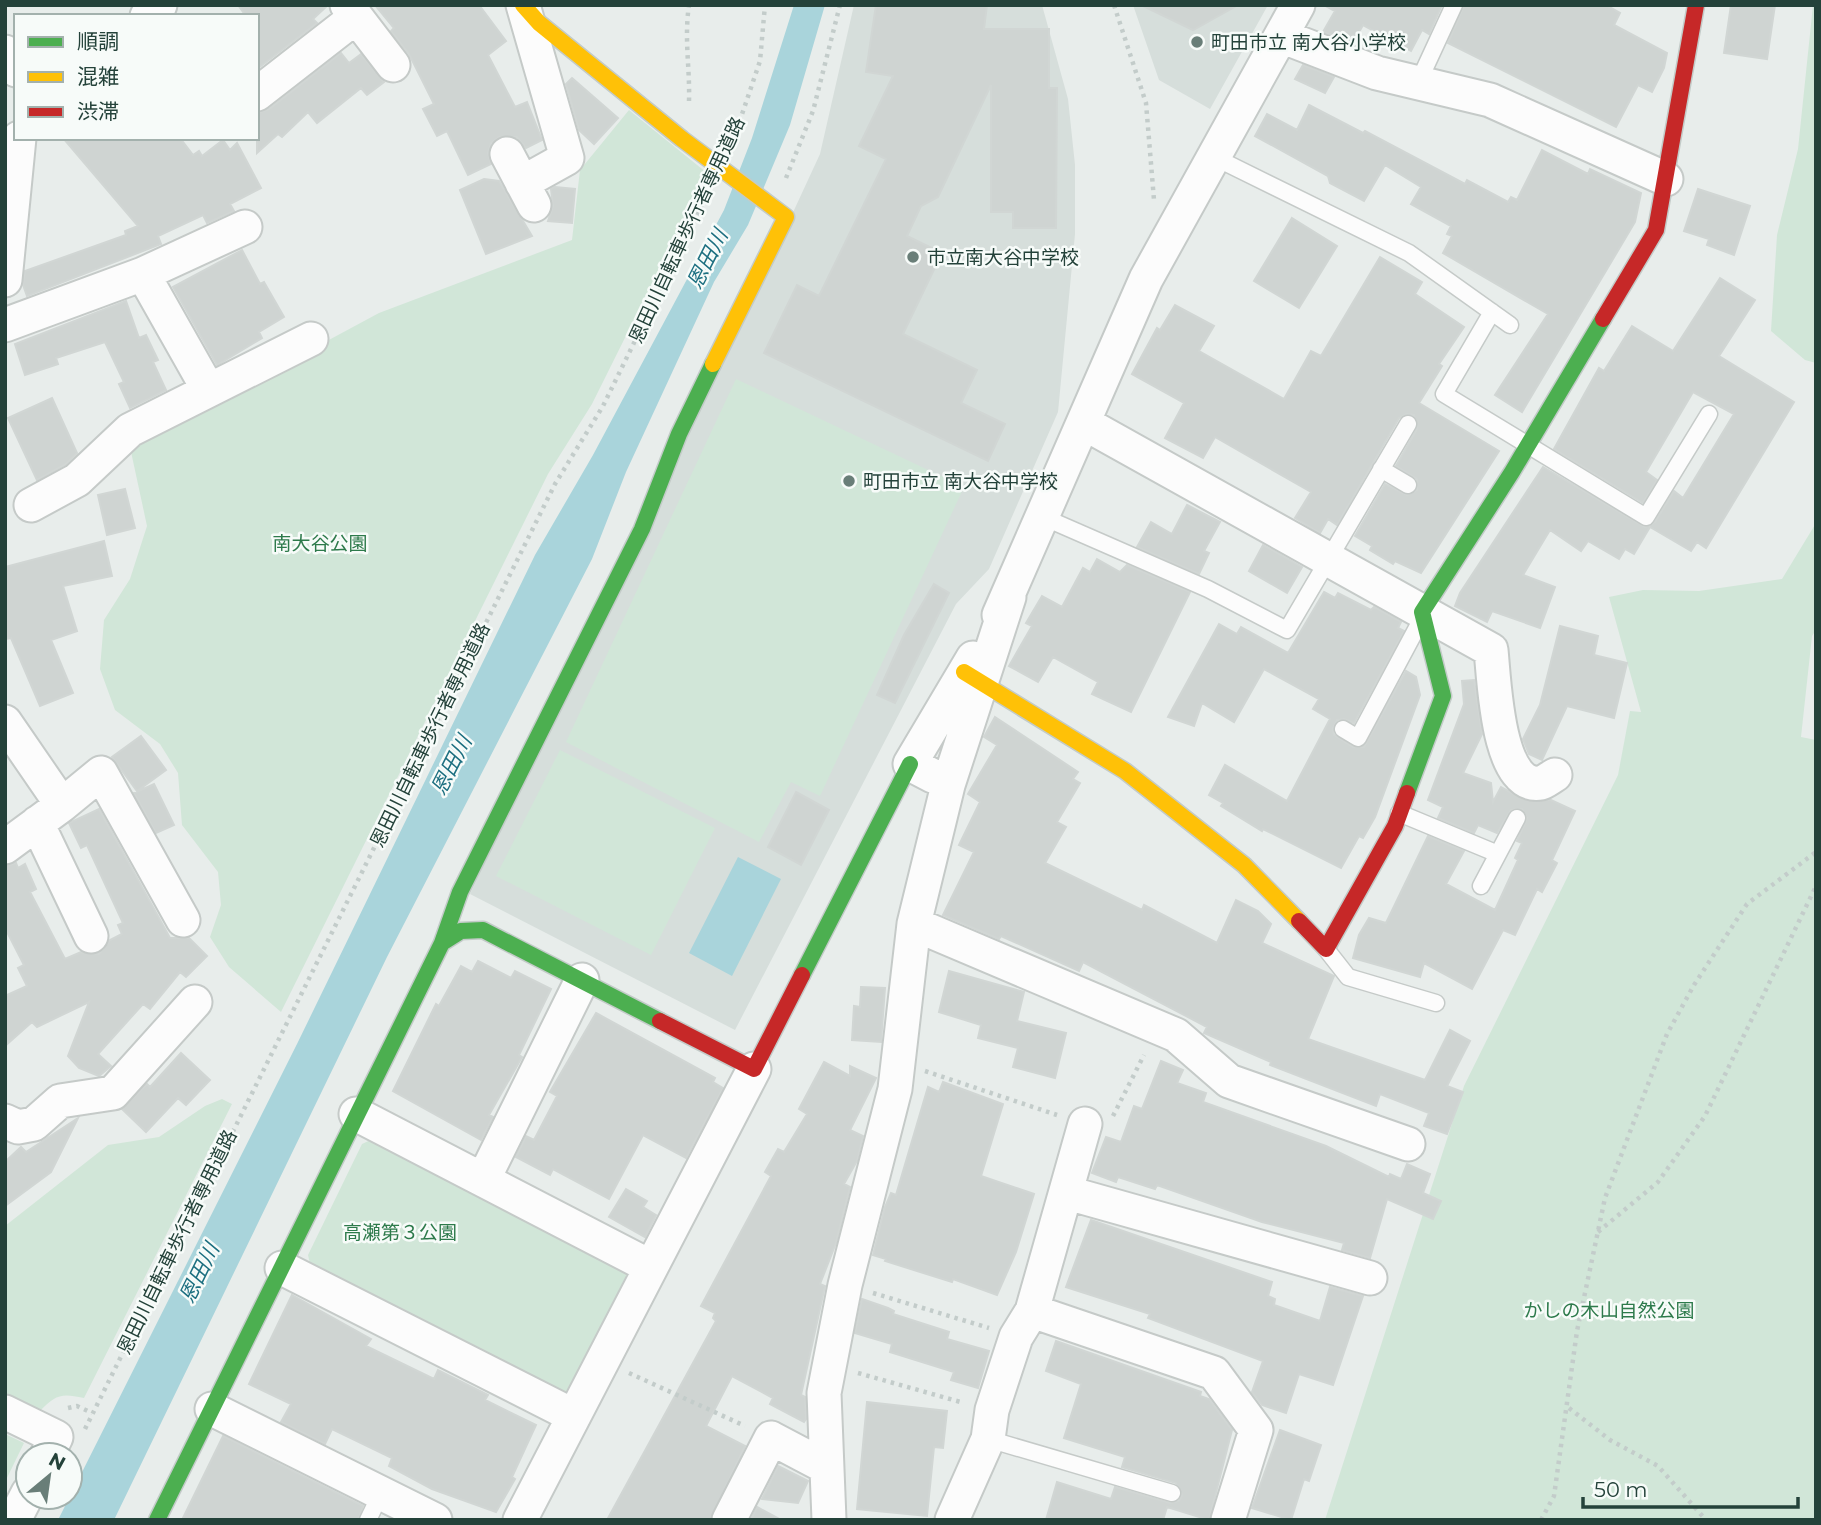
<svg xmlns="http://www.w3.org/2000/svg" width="1821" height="1525" viewBox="0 0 1821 1525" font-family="Montserrat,'Noto Sans JP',sans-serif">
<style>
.built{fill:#d6dedb}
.green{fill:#d1e6d8}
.water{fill:#a9d4db}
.building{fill:#cfd4d2;stroke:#d1d6d4;stroke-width:2}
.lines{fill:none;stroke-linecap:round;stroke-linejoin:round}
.lane-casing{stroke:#c5cac8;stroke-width:19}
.street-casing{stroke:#c5cac8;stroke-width:37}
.fast-casing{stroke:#c3cbc8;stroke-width:19}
.slow-casing{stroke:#c3cbc8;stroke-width:19}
.jam-casing{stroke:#c3cbc8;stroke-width:19}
.path{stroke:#c3ccca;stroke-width:4.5;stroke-dasharray:3.5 5;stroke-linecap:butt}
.lane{stroke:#fcfcfc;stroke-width:16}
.street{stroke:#fcfcfc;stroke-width:33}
.fast{stroke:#4caf50;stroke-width:16}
.slow{stroke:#ffc107;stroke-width:16}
.jam{stroke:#c62828;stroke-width:16}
.poi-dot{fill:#697e78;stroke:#f7fbf9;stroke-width:2.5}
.labels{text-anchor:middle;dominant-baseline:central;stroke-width:5;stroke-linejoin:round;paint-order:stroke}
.poi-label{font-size:19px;fill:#24423a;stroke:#f7fbf9;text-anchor:start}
.street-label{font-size:19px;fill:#24423a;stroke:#f7fbf9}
.park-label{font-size:19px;fill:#2d7a4b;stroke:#f7fbf9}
.water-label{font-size:21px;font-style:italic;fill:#1c6f80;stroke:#f7fbf9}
</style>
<rect width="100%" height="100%" fill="#e8edeb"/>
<!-- built -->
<path class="built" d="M854,5H1042L1068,99L1075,165V234L1058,412L989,569L956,604L735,1030L470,894L740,327L820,154Z
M1133,5H1268L1210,109L1159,80Z"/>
<!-- green -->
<path class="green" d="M1813,5H1816V363L1805,360L1771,331L1777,235L1798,149Z
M629,110L707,173L592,404L548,474L281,1012L229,967L210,937L221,905L218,872L182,825L178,773L160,744L115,710L100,669L104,620L130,579L147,526L130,447L379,313L572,240L580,170Z
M736,379L964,487L820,796L791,782L759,842L566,742Z
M1816,523V630L1812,636L1801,737L1816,740V1520H1325L1464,1086L1618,775L1630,711L1641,712L1609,597L1643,590L1699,591L1782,579Z
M560,750L715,828L651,955L496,876Z
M222,1099L232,1104L84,1398C60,1393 56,1395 39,1412L5,1396V1226L108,1145L159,1137L205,1106Z
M375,1138L627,1268L630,1281L574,1388L561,1393L311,1268L308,1255L362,1144Z
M5,1434L24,1443L5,1482Z"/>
<!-- water -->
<path class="water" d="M794,5H825L790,125L748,225L714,282L626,472L592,559L387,957L114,1520H58L297,1044L535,555L593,455L724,210L752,138Z
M738,857L781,879L732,976L689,953Z"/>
<!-- building -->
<path class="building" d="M238,5H328L313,19L317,23L257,69V16H246Z
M375,5H479L506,41L488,55L515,107L527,102L542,140L526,148L517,137H499L491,143L488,153L491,164L468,175L447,131L437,136L423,109L434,104L409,54L391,31L394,28Z
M876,5H987L984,29H1049V88H1057L1056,228H1013V212H991V85L938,197L921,206L907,236L942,253L903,334L977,370L961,403L1005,424L988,461L764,353L797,285L819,296L886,159L859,146L893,76L866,72Z
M1141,5H1238L1193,30Z
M1324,5H1442L1429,34L1422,30L1411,51L1363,25L1353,43L1323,32L1335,11Z
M1464,5H1606L1620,13L1614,25L1667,53L1664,68L1652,92L1638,85L1616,127L1448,43Z
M1731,5H1775L1767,59L1724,53Z
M341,53L349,63L361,54L384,82L367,95L361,88L317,123L308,112L282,137L278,134L257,153V113L269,109Z
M1303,65L1334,77L1325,93L1295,79Z
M572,78L618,118L594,144L579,130L566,84Z
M1309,105L1363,133L1365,131L1465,184L1467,180L1508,202L1511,197L1517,200L1542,150L1588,174L1590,169L1641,193L1635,222L1522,412L1495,395L1548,314L1443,253L1452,236L1447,234L1451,226L1411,204L1421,187L1385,165L1364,201L1330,183L1328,176L1255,136L1267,114L1297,130Z
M63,138H180L193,155L199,151L202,156L223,140L230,150L237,143L261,188L230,204L234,211L207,223L203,215L158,236L161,244L27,296L23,285L25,271L126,235L125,231L138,226Z
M484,179L499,181L532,236L486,254L460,190Z
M555,187L575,189L572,223L548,221L553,206L551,189Z
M1698,189L1750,206L1734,255L1707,245L1709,239L1684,231Z
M1292,218L1337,246L1299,308L1254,281Z
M242,250L260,284L264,282L284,317L259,332L262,338L217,365L173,287Z
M1380,257L1422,282L1415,294L1464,327L1439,364L1442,366L1419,403L1499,451L1421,573L1395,561L1393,564L1370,550L1372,546L1355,536L1385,484L1407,495L1417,490V479L1396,466L1417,429L1414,415L1407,414L1399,418L1337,525L1328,519L1320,533L1295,518L1311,492L1215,437L1203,458L1165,438L1184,403L1132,374L1157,328L1160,330L1175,305L1214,326L1199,351L1284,399L1311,351L1321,356Z
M1720,278L1755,300L1719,356L1794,402L1706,548L1697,542L1691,551L1650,527L1634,554L1625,549L1619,559L1588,541L1581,551L1550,530L1523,575L1555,587L1540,628L1492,611L1487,622L1455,606L1460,593L1543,467L1645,527L1655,522L1674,491L1683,498L1734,414L1693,392L1646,472L1657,480L1643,503L1554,449L1599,368L1604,371L1632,326L1673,351Z
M126,301L139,338L146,335L158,360L153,362L166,390L130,408L119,384L124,382L105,342L56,358L58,364L25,375L15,344Z
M52,398L77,453L66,464L37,480L8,418Z
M125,489L135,528L107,535L98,495Z
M1187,505L1220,522L1204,551L1209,553L1199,574L1137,547L1151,522L1172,534Z
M104,541L112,576L63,586L77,631L51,640L73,693L40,706L11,638L5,639V567Z
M1263,545L1302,567L1287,593L1249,571Z
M1097,559L1120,572L1127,565L1190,592L1131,712L1092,694L1098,682L1053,657L1038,682L1009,666L1032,626L1026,623L1042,596L1062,607L1083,568L1090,572Z
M934,584L949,593L895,703L877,695L904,635Z
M1324,592L1335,598L1338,593L1371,610L1374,607L1401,622L1398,628L1404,631L1354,723L1344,719L1337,720L1333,728L1334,735L1353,747H1364L1406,671L1416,677L1420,695L1375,817L1363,838L1359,836L1341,868L1263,829L1262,831L1221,806L1223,803L1209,795L1225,765L1287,801L1330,719L1313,709L1319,699L1264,669L1234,722L1202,703L1194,726L1168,717L1219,624L1237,634L1241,627L1288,653Z
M1560,626L1598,636L1594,655L1627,663L1614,718L1567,706L1542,760L1529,754L1523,739L1540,705Z
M1474,680L1482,734L1463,773L1491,783L1493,802L1501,787L1523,799L1551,800L1575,811L1552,860L1557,863L1542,892L1537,889L1515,935L1503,930L1472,989L1424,963L1420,977L1353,958L1359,935L1369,918L1386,923L1428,836L1464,851L1446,884L1495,910L1518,860L1515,858L1522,843L1517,841L1527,818L1522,809L1511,810L1497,833L1478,825L1474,833L1438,818L1443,807L1428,800L1464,704L1462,681Z
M995,717L1078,772L1073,779L1080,783L1057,822L1066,827L1045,863L1142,910L1144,905L1217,943L1236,900L1258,911L1271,924L1262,943L1334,976L1308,1039L1425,1080L1450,1030L1470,1041L1447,1086L1463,1092L1447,1134L1424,1126L1429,1113L1380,1094L1376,1106L1270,1065L1271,1062L1204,1033L1207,1027L1083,962L1079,971L1001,936L999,939L943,915L974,852L959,845L980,802L968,794L997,745L984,737Z
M141,736L166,770L137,791L112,757Z
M154,784L174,825L156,833L134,793Z
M796,792L829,810L801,865L768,847Z
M99,809L170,938H189L207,956L186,977L180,972L150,1009L143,1004L98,1054L111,1066L99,1076L79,1068L68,1056L89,1002L37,1027L32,1022L5,1046V996L27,986L18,968L24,965L5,928V866L16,863L18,868L25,864L36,889L30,892L65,959L81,952L99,954L110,940L122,934L118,925L123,923L87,845L81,848L69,823Z
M478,961L511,978L515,971L551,989L519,1055L522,1057L489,1115L493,1117L481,1140L393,1091L436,1004L439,1006L461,966L472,972Z
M949,971L1024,992L1017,1021L1066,1033L1055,1078L1013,1067L1018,1048L978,1038L981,1025L939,1012Z
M861,987L885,988L881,1042L852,1040L854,1006L860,1007Z
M596,1013L715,1078L713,1082L723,1088L686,1158L643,1135L609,1199L553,1169L550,1175L516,1157L526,1136L534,1140L557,1096L550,1092Z
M181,1053L210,1080L186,1105L178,1098L146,1132L122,1109L147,1084L150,1087Z
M1161,1061L1183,1070L1177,1083L1206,1093L1203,1102L1326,1146L1389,1177L1390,1174L1401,1179L1407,1164L1430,1174L1423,1193L1441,1201L1433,1219L1387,1199L1370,1258L1342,1250L1344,1243L1262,1222L1157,1185L1155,1189L1118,1177L1116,1182L1092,1173L1106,1137L1121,1142L1134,1106L1142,1109Z
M824,1062L850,1076V1066L876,1078L850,1130L863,1136L857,1161L844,1184L850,1187L836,1243L820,1284L825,1286L801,1395L805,1397L806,1419L804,1422L770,1404L773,1398L732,1376L706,1426L745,1446L710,1520H607L716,1321L713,1318L715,1313L701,1306L771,1176L765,1172L778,1149L784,1152L807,1114L799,1109Z
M943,1082L1003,1104L981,1176L1034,1194L1016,1252L997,1295L953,1279L952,1282L885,1261L886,1259L873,1255L885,1207L891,1193L896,1195L928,1087L939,1092Z
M78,1118L51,1172L5,1206V1162L21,1147L26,1152Z
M626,1189L647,1201L643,1207L656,1215L645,1237L609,1217Z
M1091,1220L1272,1282L1268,1296L1275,1299L1274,1305L1320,1321L1330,1287L1363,1296L1333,1385L1299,1374L1286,1413L1262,1405L1252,1392L1263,1361L1148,1318L1150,1314L1066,1287Z
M292,1295L371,1339L366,1346L434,1379L438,1370L488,1395L485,1400L536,1425L512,1477L515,1479L496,1512L432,1489L389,1466L392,1458L332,1429L325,1444L281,1422L291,1404L249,1384Z
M862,1299L888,1308L894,1311L893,1314L949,1332L947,1339L989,1351L978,1388L951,1380L954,1372L890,1352L892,1344L855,1333Z
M1056,1341L1201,1392L1200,1396L1209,1399L1232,1430L1209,1520L1167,1507L1163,1520H1046L1057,1482L1111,1499L1115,1487L1170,1503L1179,1501L1182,1495L1176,1483L1122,1467L1125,1457L1064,1438L1081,1384L1046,1371Z
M867,1402L947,1411L943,1448L934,1447L927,1516L857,1509Z
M1280,1430L1321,1445L1309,1481L1304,1479L1291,1520L1252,1508Z
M223,1436L363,1506L358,1520H182Z
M778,1466L808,1481L798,1503L762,1499Z
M757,1507L781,1520H751Z"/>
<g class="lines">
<defs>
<path id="lane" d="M1418,83L1454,5
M1214,157L1409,253L1510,325
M1492,312L1444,394L1646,517L1709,414
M1381,469L1408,485
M1043,517L1208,589L1287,630L1408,424
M1343,729L1358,738L1419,624
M1399,813L1498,854
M1481,886L1517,818
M1326,949L1348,977L1436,1003
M988,1439L1172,1493
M368,1520L381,1493"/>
<path id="street" d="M347,5L393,65
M147,16L160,5
M1281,36L1377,73L1490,100L1666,179
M5,52L16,70
M257,94L356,17
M507,154L534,205
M522,183L567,158L523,5
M143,274L208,389
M5,280L19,138
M5,325L143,274L245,227
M1084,423L1491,650C1494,677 1497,791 1541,783C1545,782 1551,777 1555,775
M31,505L77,480L130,430L311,339
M999,615L1146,279L1298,5
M5,722L62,805L5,847
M933,776L910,764L973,658
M62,805L101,773L183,920
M37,823L91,936
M914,924L1176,1035L1229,1081L1408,1144
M356,1114L651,1267
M5,1121L18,1127L34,1124L60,1101L113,1093L195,1002
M483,1180L582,980
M1068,1193L1370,1278
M282,1268L574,1416
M1032,1311L1214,1373L1256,1430L1228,1520
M212,1409L435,1520
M5,1412L56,1437L47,1455
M14,1520L28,1493
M520,1520L754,1069
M729,1520L771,1438L826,1467
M829,1520L824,1393L845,1285L895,1089L914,924L948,785L1009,597
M952,1520L988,1439L992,1410L1016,1337L1032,1311L1085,1124"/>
<path id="fast" d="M1407,793L1443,696L1422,612L1512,472L1603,319
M442,943L460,892L642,529L679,434L713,364
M802,975L910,764
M157,1520L442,943L461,931L483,930L660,1021"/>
<path id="slow" d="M523,5L539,23L682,139L786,217L713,364
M964,672L1125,771L1244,865L1299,921"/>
<path id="jam" d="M1603,319L1656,230L1696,5
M1299,921L1326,949L1395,826L1407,793
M660,1021L754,1069L802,975"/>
</defs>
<!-- lane casing -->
<use href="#lane" class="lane-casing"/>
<!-- street casing -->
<use href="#street" class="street-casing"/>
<!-- fast casing -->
<use href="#fast" class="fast-casing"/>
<!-- slow casing -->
<use href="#slow" class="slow-casing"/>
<!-- jam casing -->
<use href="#jam" class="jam-casing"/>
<!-- path -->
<path class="path" d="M1114,5L1146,103L1154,200
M689,101C690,68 684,39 689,5
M734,138L760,61L765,5
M786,178L813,111L840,5
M925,1071L1057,1115
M1113,1116L1144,1055
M1598,1232L1658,1182L1705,1116L1816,886
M873,1293L989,1328
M629,1373L745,1426
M858,1373L964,1403
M68,1408L77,1406L92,1413
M1569,1408L1610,1440L1658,1466L1706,1520
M85,1429L555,484L603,406L706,196
M1541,1520L1554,1496L1577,1331L1605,1198L1667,1034L1694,985L1747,904L1816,852"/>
<!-- lane -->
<use href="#lane" class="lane"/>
<!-- street -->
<use href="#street" class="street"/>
<!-- fast -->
<use href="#fast" class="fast"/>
<!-- slow -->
<use href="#slow" class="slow"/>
<!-- jam -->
<use href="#jam" class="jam"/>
</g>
<!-- markers -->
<g class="poi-dot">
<circle cx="1197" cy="42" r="7"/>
<circle cx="913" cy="257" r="7"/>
<circle cx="849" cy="481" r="7"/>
</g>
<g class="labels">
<!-- poi labels -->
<g class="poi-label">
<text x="1211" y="42">町田市立 南大谷小学校</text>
<text x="927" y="257">市立南大谷中学校</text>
<text x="863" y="481">町田市立 南大谷中学校</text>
</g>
<!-- street labels -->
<g class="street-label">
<text transform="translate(687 230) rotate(-65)">恩田川自転車歩行者専用道路</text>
<text transform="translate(430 735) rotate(-64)">恩田川自転車歩行者専用道路</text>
<text transform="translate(177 1242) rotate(-64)">恩田川自転車歩行者専用道路</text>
</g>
<!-- park labels -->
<g class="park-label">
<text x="320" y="543">南大谷公園</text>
<text x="400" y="1232">高瀬第３公園</text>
<text x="1609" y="1310">かしの木山自然公園</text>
</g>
<!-- water labels -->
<g class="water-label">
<text transform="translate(707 259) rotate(-63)">恩田川</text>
<text transform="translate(451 765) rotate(-63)">恩田川</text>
<text transform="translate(199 1273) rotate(-64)">恩田川</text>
</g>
</g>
<!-- border -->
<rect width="1821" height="1525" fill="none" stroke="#24423a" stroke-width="14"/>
<!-- legend -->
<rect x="14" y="14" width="245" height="126" fill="#f7fbf9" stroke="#a3b1ad" stroke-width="2"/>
<rect x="28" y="37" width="35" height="10" fill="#4caf50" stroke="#a3b1ad" stroke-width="2"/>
<text x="77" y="49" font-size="21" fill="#24423a">順調</text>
<rect x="28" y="72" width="35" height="10" fill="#ffc107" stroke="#a3b1ad" stroke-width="2"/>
<text x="77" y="84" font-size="21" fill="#24423a">混雑</text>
<rect x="28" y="107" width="35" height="10" fill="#c62828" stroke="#a3b1ad" stroke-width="2"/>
<text x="77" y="119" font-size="21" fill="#24423a">渋滞</text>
<!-- north arrow -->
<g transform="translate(49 1476) rotate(29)"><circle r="33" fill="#f7fbf9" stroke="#a3b1ad" stroke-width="2"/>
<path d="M0-5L12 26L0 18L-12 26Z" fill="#697e78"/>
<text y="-10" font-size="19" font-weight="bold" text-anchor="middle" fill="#24423a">N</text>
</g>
<!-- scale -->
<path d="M1583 1497v10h215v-10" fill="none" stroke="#24423a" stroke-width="3.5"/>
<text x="1594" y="1497" font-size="21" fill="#24423a" stroke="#f7fbf9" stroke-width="5" paint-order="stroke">50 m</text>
</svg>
